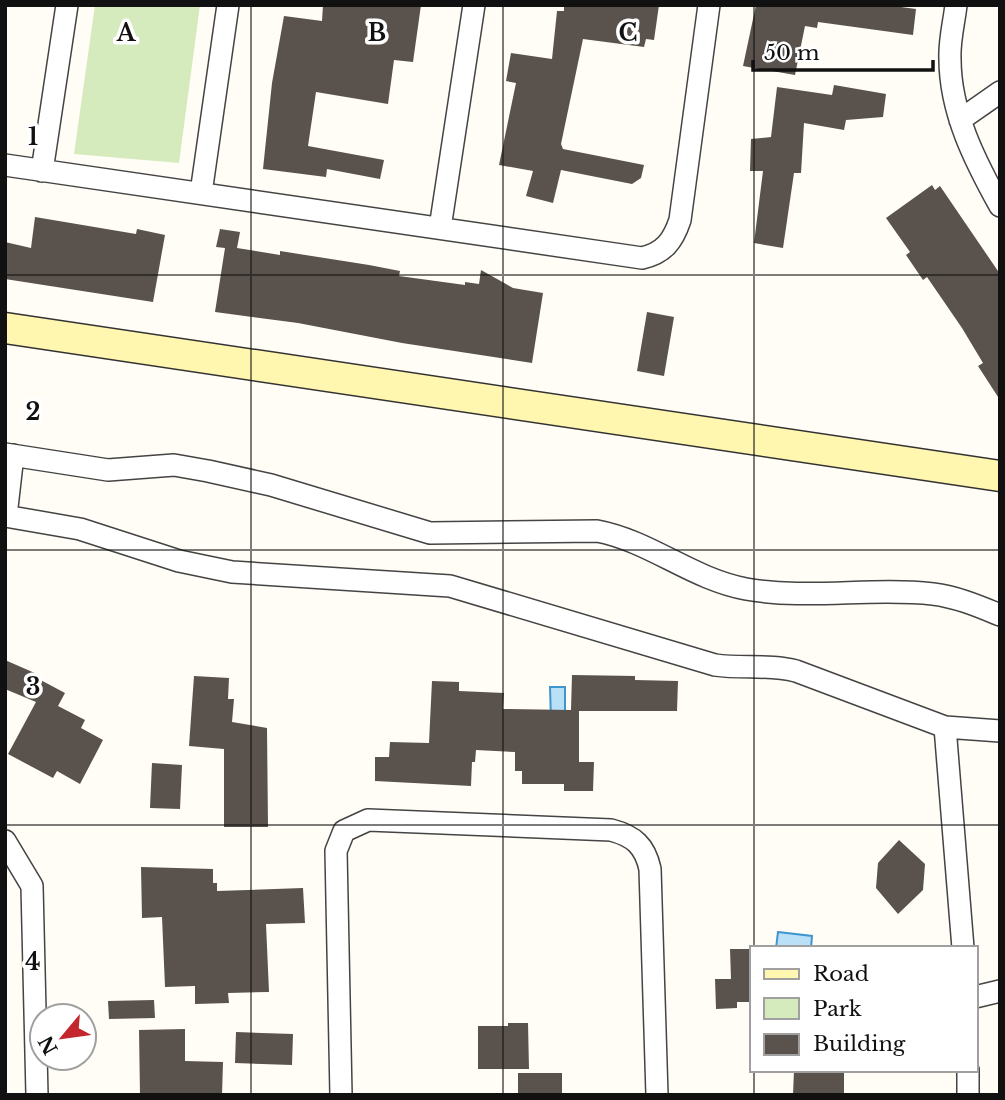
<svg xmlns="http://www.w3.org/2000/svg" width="1005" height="1100" viewBox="0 0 1005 1100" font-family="'Libre Baskerville',serif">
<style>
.green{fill:#d5ebbd}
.water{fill:#b9e0f7;stroke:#3f96cf;stroke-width:2}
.building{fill:#5a524d}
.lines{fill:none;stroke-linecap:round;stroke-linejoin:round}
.minor-casing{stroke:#444;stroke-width:24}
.secondary-casing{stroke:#333;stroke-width:33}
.minor{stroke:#fff;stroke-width:21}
.secondary{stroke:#fff6b0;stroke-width:30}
.grid{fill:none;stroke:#111;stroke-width:2;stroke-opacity:0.55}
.grid-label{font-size:23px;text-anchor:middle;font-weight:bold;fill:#111;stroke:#fff;stroke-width:7;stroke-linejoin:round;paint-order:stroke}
</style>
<rect width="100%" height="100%" fill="#fffdf5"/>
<!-- green -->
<path class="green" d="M95,5H200L179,163L74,154Z"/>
<!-- water -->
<path class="water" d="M550,687H565V720H551Z
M778,932L812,936L811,948H776Z"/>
<!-- building -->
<path class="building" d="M323,5H421L413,62L394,60L388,104L316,92L308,146L384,160L380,179L327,169L326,177L263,169L272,83L284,16L322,21Z
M564,5H659L654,40L646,39L644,47L583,39L561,144L563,149L644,165L641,178L632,184L561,170L553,203L526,196L533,171L499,165L516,83L506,81L511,53L552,59L557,11H564Z
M756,5H886L916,9L913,35L818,22L817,28L805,26L795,75L743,66Z
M834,85L886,94L883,117L846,120L844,130L804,123L801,173H794L783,248L754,243L763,171H750L751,139L771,137L777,87L832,95Z
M932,185L935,190L940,186L1000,274V400L978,366L983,363L962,328L927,277L923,280L906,255L910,252L886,218Z
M35,217L136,234L137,229L165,235L153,302L5,279V242L31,248Z
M220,229L240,232L237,248L280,255V251L369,265L400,271L399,276L465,285V282L479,284L481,270L513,288L543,293L532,363L402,343L298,323L215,312L225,248L216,247Z
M647,312L674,317L664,376L637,371Z
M5,660L37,674L35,677L65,693L58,706L85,720L81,728L103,740L80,784L57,771L53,778L8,754L36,702L5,689Z
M572,675L635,676V680L678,681L677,711H579V762H594L593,791H564V784H522V771H515V752L476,750L475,762H472L471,786L375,781V757H389L390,742L429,743L432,681L459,682V691L504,693L503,709L571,710Z
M194,676L229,678L228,699H234L232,722L267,728L268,827H224V749L189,746Z
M152,763L182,765L180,809L150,808Z
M899,840L925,864L923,890L898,914L876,888L878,863Z
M141,867L213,869V883H217V891L303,888L305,923L266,924L269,992L228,993L229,1003L195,1004V986L165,987L162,917L142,918Z
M730,949H751V1002H737V1008L716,1009L715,979H731Z
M154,1000L155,1018L109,1019L108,1001Z
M508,1023H528L529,1069H478V1026H508Z
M185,1029V1061L223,1062L222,1095H140L139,1030Z
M236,1032L293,1034L292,1065L235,1063Z
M794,1070H844V1095H793Z
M518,1073H562V1095H518Z"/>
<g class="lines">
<defs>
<path id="minor" d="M956,5C954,23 949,41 950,59C950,112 975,161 1000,206
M960,120L1000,92
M5,165L642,258C664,253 673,241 680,220L709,5
M42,171L67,5
M201,193L228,5
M440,228L474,5
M5,454L108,470L174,465L208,471L271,485L430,533L597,531C650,541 692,579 746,589C808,600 871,587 933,594C957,597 978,606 1000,615
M5,516L80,529L179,561L232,572L450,586L715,665C742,669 770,664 796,671L945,727L1000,731
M6,516L13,455
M945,727L963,948
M5,841L32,886L37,1095
M975,997L1000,991
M968,1070V1095
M341,1095L336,851L344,831L368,820L611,830C634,836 645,846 650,869L657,1095"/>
<path id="secondary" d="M5,328L1000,476"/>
</defs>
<!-- minor casing -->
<use href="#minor" class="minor-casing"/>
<!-- secondary casing -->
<use href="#secondary" class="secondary-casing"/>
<!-- minor -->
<use href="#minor" class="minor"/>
<!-- secondary -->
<use href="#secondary" class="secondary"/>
</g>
<!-- grid -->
<path class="grid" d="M251,5V1095M503,5V1095M754,5V948M5,275H1000M5,550H1000M5,825H1000M754,1070V1095"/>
<g class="grid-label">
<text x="126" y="41">A</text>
<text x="377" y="41">B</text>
<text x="628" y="41">C</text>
<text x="33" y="145">1</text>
<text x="33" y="420">2</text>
<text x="33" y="695">3</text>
<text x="33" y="970">4</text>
</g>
<!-- border -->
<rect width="1005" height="1100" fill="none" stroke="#111111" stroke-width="14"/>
<!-- legend -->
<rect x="750" y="946" width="228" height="126" fill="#ffffff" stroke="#a0a0a0" stroke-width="2"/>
<rect x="764" y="969" width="35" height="10" fill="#fff6b0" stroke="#a0a0a0" stroke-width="2"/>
<text x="813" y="981" font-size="21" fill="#111111">Road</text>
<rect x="764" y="998" width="35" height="21" fill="#d5ebbd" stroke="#a0a0a0" stroke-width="2"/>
<text x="813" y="1016" font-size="21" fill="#111111">Park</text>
<rect x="764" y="1034" width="35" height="21" fill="#5a524d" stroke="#a0a0a0" stroke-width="2"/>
<text x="813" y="1051" font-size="21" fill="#111111">Building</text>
<!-- north arrow -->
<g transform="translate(63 1037) rotate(241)"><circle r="33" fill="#ffffff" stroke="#a0a0a0" stroke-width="2"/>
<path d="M0-5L12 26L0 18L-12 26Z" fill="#c4262e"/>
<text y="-10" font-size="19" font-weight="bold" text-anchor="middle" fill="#111111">N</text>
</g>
<!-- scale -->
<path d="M753 60v10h180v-10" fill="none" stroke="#111111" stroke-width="3.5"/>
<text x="764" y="60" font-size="21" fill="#111111" stroke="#ffffff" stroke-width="5" paint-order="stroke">50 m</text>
</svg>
